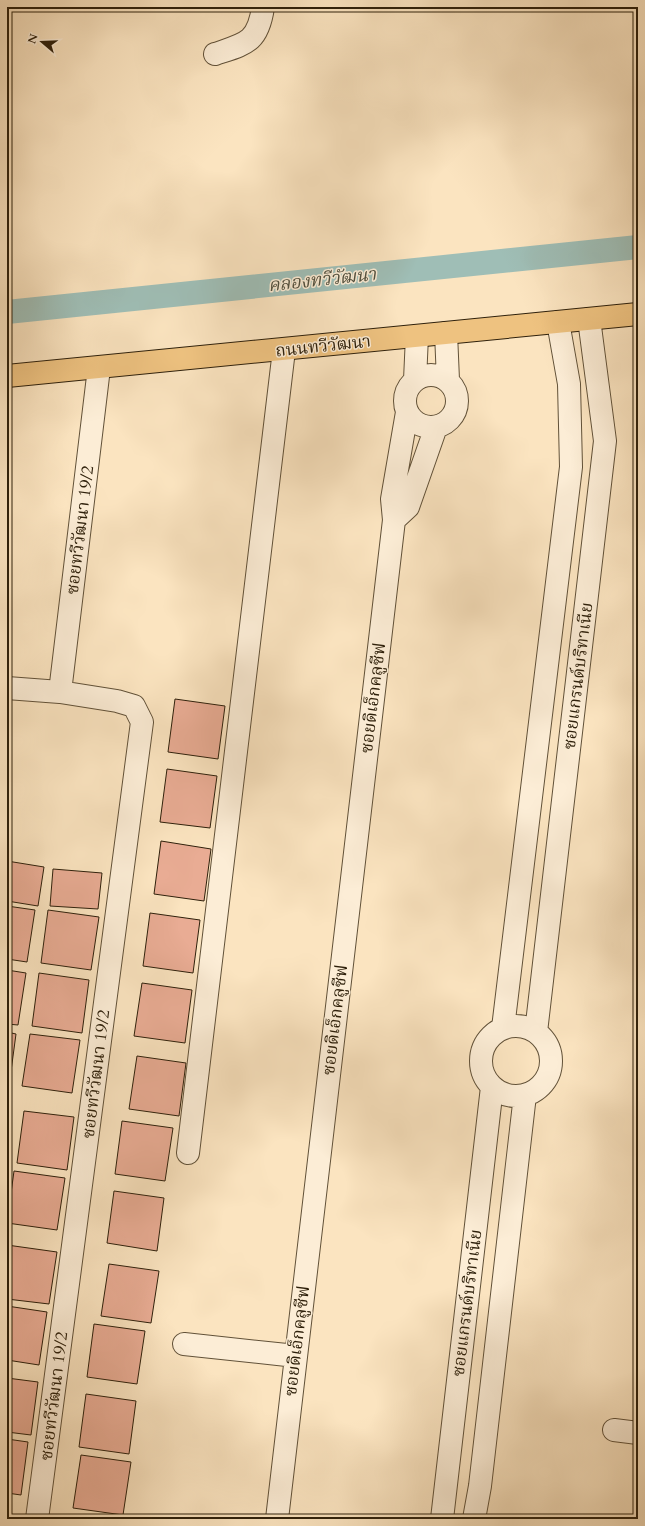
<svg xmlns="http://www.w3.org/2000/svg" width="645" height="1526" viewBox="0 0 645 1526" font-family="Cardo,'Noto Serif Thai',serif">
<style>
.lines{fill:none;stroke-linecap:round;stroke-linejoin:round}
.canal{stroke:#9fbeb6;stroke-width:24}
.building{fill:#e9ac94;stroke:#2e200b}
.minor-casing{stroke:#615138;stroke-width:24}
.major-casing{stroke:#2e200b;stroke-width:24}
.minor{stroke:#fcedd6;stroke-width:22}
.major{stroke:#eec280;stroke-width:22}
.labels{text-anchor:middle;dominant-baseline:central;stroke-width:3;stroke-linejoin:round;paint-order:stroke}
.street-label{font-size:17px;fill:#2e200b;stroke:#fcedd6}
.water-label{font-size:18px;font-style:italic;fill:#504f3e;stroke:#fcedd6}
</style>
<rect width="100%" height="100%" fill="#fbe4c0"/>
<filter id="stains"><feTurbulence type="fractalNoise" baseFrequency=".005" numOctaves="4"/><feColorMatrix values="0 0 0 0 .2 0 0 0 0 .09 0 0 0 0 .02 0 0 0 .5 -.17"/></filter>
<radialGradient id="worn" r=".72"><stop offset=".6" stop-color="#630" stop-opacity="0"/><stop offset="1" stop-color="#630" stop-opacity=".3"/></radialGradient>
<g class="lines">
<!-- canal -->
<path class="canal" d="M7,312L638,247"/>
</g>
<!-- building -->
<path class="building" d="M175,699L225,706L218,759L168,752Z
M167,769L217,776L210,828L160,822Z
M161,841L211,849L204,901L154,894Z
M7,861L44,867L38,906L7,901Z
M53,869L102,873L98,909L50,906Z
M7,906L35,910L27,962L7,959Z
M48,910L99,917L91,970L41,963Z
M150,913L200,920L193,973L143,966Z
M7,970L26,973L18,1025L7,1024Z
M39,973L89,980L82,1033L32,1026Z
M142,983L192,990L185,1043L134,1036Z
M7,1032L16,1034L9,1086H7Z
M30,1034L80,1040L72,1093L22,1086Z
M137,1056L186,1063L179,1116L129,1109Z
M7,1109L10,1110L7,1134Z
M24,1111L74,1117L67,1170L17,1163Z
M122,1121L173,1128L165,1181L115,1174Z
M14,1171L65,1178L57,1230L7,1223Z
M114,1191L164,1198L157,1251L107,1243Z
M7,1245L57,1252L49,1304L7,1299Z
M109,1264L159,1271L151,1323L101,1316Z
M7,1306L47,1312L39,1365L7,1360Z
M94,1324L145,1331L137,1384L87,1377Z
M7,1378L38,1382L31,1435L7,1432Z
M86,1394L136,1401L129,1454L79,1447Z
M7,1439L28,1442L21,1495L7,1493Z
M81,1455L131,1462L123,1515L73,1508Z"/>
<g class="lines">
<defs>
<path id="minor" d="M215,54C245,44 258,43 263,7
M446,333L448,380
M405 401a26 26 0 1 1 52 0a26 26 0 1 1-52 0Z
M415,380L417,336
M394,520L408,507L436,427
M7,688L60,692L117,701L134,706L142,722L37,1519
M60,692L99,368
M481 1061a35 35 0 1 1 70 0a35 35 0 1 1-70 0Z
M503,1028L571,467L569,384L558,322
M536,1032L605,441L589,319
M188,1153L284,350
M184,1344L296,1356
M614,1430L638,1433
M277,1519L394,520L392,499L407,412
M442,1519L492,1087
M474,1519L480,1486L525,1095"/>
<path id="major" d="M7,376L638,314"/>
</defs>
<!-- minor casing -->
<use href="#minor" class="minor-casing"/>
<!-- major casing -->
<use href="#major" class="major-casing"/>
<!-- minor -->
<use href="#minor" class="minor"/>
<!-- major -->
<use href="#major" class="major"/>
</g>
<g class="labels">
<!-- street labels -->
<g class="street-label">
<text transform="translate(323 346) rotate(-6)">ถนนทวีวัฒนา</text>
<text transform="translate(80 530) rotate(-83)">ซอยทวีวัฒนา 19/2</text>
<text transform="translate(578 676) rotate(-83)">ซอยแกรนด์บริทาเนีย</text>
<text transform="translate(373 698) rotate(-83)">ซอยดิเอ็กคลูซีฟ</text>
<text transform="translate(335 1020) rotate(-83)">ซอยดิเอ็กคลูซีฟ</text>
<text transform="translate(96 1074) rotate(-83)">ซอยทวีวัฒนา 19/2</text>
<text transform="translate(467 1303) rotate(-83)">ซอยแกรนด์บริทาเนีย</text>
<text transform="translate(297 1341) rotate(-83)">ซอยดิเอ็กคลูซีฟ</text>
<text transform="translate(54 1396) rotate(-83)">ซอยทวีวัฒนา 19/2</text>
</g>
<!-- water labels -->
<g class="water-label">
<text transform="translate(322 280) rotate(-6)">คลองทวีวัฒนา</text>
</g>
</g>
<!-- margin -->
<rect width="645" height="1526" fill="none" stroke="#fbe4c0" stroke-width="24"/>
<rect x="8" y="8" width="629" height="1510" fill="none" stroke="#2e200b" stroke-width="2"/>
<rect x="12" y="12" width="621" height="1502" fill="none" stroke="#2e200b"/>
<!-- north arrow -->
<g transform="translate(42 42) rotate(289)" stroke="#fcedd6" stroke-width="3" paint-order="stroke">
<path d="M0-3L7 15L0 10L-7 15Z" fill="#2e200b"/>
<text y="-6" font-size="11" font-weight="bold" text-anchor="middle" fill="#2e200b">N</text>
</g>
<rect width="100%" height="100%" filter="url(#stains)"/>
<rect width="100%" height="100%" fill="url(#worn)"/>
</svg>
